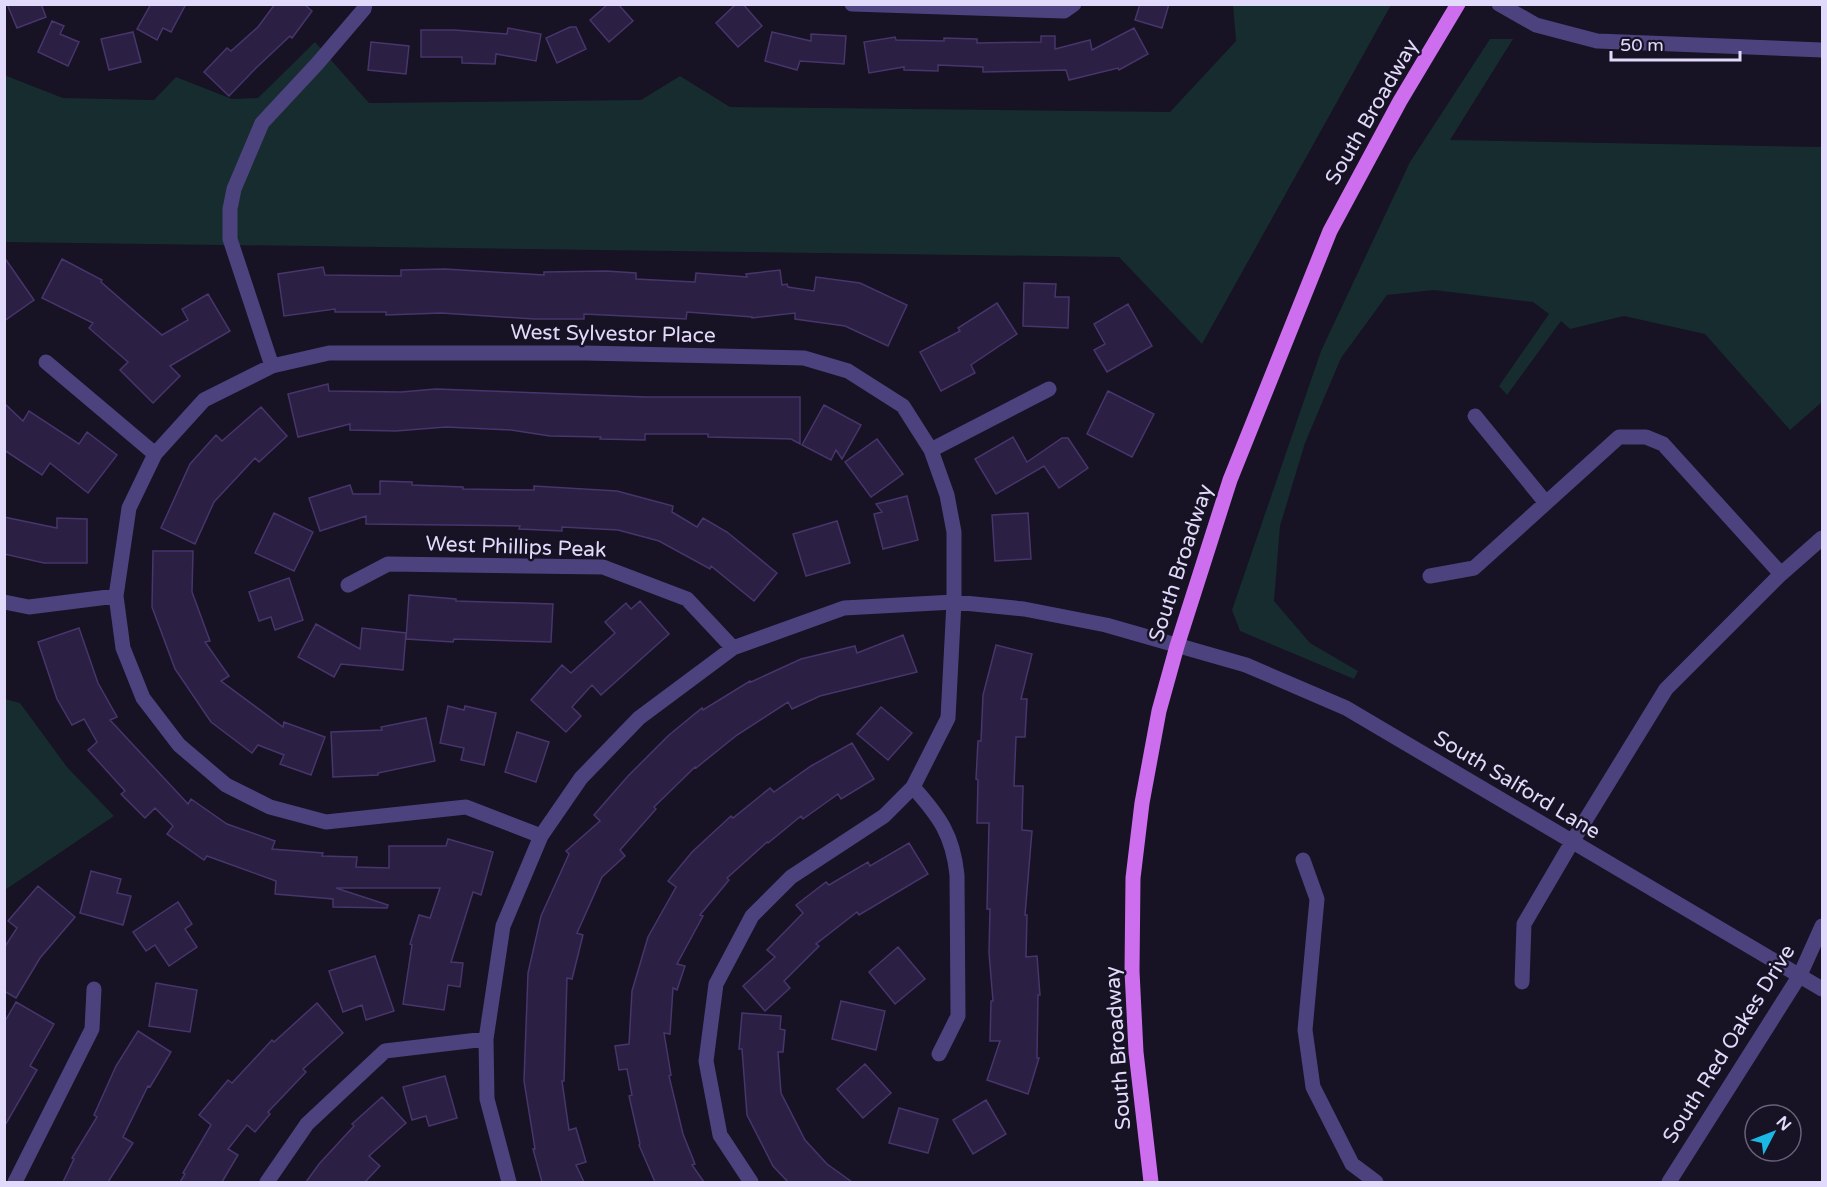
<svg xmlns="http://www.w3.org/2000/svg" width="1827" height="1187" viewBox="0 0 1827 1187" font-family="'Varela Round',sans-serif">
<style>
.green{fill:#162c2e}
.building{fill:#2b2043;stroke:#47356c;stroke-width:1.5}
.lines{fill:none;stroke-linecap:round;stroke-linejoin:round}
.minor{stroke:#4c427e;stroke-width:15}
.major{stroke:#cd6eee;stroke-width:15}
.labels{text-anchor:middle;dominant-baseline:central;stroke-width:5;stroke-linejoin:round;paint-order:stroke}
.street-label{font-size:21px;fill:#e1dafb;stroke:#171224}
</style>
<rect width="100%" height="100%" fill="#171224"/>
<!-- green -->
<path class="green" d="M1233,5H1391L1202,344L1119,257L5,242L4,75L63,98L154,100L176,77L232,99L258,98L315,42L369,103L641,100L680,76L730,107L1170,112L1236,41Z
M1490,39H1513L1450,140L1822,147V402L1790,430L1705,334L1624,316L1570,329L1561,321L1507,395L1499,386L1549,314L1533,302L1434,290L1387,295L1341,358L1305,443L1280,526L1274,601L1310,643L1358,671L1354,679L1240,631L1232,610L1321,351L1410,162Z
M5,699L20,703L67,767L114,816L5,890Z"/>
<!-- building -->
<path class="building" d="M7,4H41L46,17L17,28Z
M151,4H186L171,32L163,28L157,40L137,29Z
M275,4H304L312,11L292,38L290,36L256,68L229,96L204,72L227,48L231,51L258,27Z
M608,4H618L633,21L609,42L590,20Z
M736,4H743L762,26L738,47L716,23Z
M1140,4H1169L1162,28L1135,20Z
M52,21L64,26L60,34L79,42L68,66L38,52Z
M570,27H576L586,49L557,63L546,38Z
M508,28L541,34L536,61L496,54L495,64L462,63V57H421V30H454L507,34Z
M1134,28L1148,54L1119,70L1118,68L1069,80L1066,70L983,72V67L938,65V71L904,70V67L869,73L864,42L895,37L896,40L944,41V38L977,39V43L1041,42V36H1055V49L1090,40L1092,50Z
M133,32L141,62L109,70L101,39Z
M772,32L811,41V34L846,36L844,64L800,61L797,70L765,61Z
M371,42L409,46L406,74L368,70Z
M4,257L34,300L4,321Z
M62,259L102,280L101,282L162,335L188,320L182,309L208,294L230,331L170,366L180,376L153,403L120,370L128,362L89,328L93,323L42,298Z
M323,267L325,275L401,276V270L445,269L544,275V272L606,271L636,273V279L695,282L696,273L747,277L746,274L780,270L782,285L787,284L788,287L814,291L816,277L860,283L907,305L888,346L845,326L795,319V313L752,318V317L687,312L686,319L584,314V319H534L441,313L386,315V312H335V309L284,316L278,274Z
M1024,283L1056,284L1055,297H1069L1068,328L1023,326Z
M997,303L1017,334L971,365L975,373L941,391L920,352L960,331L958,328Z
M1128,304L1152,346L1107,372L1094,350L1105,344L1094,324Z
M328,384L329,391L401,392L436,389L646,397H800V444L791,439L708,437V434H645V440L600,439L601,437L550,436L511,430L446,427L396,431L350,430V424L298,437L288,394Z
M1108,391L1154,414L1132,457L1087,434Z
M4,403L23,421L29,411L79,444L87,432L117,455L88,493L50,463L42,475L4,450Z
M824,405L861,425L842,459L836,450L831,460L802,445Z
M261,407L287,436L259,462L255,458L214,502L195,544L161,528L190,464L216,435L222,441Z
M1013,437L1027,462L1062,438H1068L1088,468L1059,488L1044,466L996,494L975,459Z
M877,439L903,474L871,497L845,462Z
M380,481L412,482V485L463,487V489L534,490V486L617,491L673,506L672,512L697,527L703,518L727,532L777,573L754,601L711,566L710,569L659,541L618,530L562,527V531L519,529L520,526L366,524V516L320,531L309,498L350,485L353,494H380Z
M907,496L918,540L883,549L874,514L882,512L876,504Z
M274,513L313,532L294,571L255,553Z
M1028,513L1031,559L995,561L992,515Z
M4,517L57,528V518L87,519V563H44L4,554Z
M837,521L850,563L806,576L793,534Z
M153,551H193L192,592L210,641L205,642L229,676L221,681L283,727L284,722L325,737L311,775L280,764L284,755L258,745L252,753L211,722L175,669L152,607Z
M289,578L303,620L275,630L271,617L259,621L249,592Z
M409,595L456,599V601L553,604L551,642L454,639L453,642L406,639Z
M640,601L669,634L601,695L592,685L572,707L581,716L566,732L531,700L562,665L571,673L615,633L605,622L626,603L631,609Z
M316,624L360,649L362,628L406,633L403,670L341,664L334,677L298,657Z
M79,628L98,683L117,717L110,720L188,804L191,799L227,824L275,841L272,849L323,853L322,856L357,857L356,867L389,868V846H446L448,839L493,852L481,895L473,892L451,962L463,963L460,987L448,985L444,1010L403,1004L412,945L410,944L419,915L430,918L440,888H336L388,905L387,908L333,907V899L275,894L276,881L207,856L204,860L167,834L173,826L155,808L145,818L121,794L125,791L88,750L97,742L84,719L72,725L57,699L38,642Z
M903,635L917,672L820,696L792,709L788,702L737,735L696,768L695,767L654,807L656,809L620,850L625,856L602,877L577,933L583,935L572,979L567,978L564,1081H562L569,1130L576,1128L586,1162L576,1165L584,1182H542L533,1149H535L524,1081L528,973L541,916L569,854L566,851L600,821L594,815L628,776L669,735L702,708L703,710L750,681L751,682L801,659L855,646L857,653Z
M996,645L1032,654L1021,699H1027L1025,737H1016L1014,786H1023L1022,830L1032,831L1025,915H1027L1026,957L1037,956L1040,995H1038L1037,1058H1039L1028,1094L987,1080L1000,1041H990L991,1001H993L989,953L990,909H987L989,823H977L978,780L976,779L978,741H981L983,695Z
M448,706L464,710L465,706L496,713L484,765L461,760L464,748L440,743Z
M881,707L912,733L888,760L857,734Z
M426,718L435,761L378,773V775L333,777L331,732L382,730L381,727Z
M517,732L549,742L536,782L505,772Z
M852,743L874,779L841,799L838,794L803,819L801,816L768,843L767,842L727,878L729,880L700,915L703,916L677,964L685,966L677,990L673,988L670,1034L664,1033L671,1075L669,1076L683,1134L695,1164L692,1165L704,1182H655L639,1145L640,1144L629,1096L632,1095L627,1069L619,1070L615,1046L629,1044L632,991L648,937L676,887L668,881L692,852L731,816L733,818L770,788L774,792L811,766Z
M909,843L928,874L859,915L857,912L816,944L819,946L784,981L790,988L765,1011L743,986L775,957L767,950L803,913L796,905L826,882L829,885L868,862L870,866Z
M91,871L121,879L117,893L131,896L123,925L80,913Z
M38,886L75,917L40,958L16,998L4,991V948L17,928L8,921Z
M178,902L192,924L185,929L197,947L169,966L155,945L146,951L133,932Z
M898,947L925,979L895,1004L869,972Z
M375,956L394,1011L366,1020L362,1005L343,1012L329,971Z
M156,983L197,990L190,1032L149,1026Z
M841,1001L885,1011L876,1050L832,1039Z
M16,1002L54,1024L30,1066L37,1070L4,1127V1023Z
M317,1003L343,1033L303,1069L306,1072L268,1112L270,1114L255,1132L247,1125L228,1149L238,1155L222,1182H180L185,1174L183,1173L211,1125L199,1115L228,1080L232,1083L272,1040L274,1042Z
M742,1013L781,1016L780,1029L785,1030L783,1052H778L781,1093L805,1140L827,1164L852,1182H788L773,1166L747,1115L742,1049H739Z
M138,1031L171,1052L150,1087L148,1086L123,1137L133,1143L108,1182H63L74,1159L72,1158L97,1117L94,1115L116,1066Z
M865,1064L891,1093L863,1118L837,1089Z
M445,1076L457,1118L429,1126L426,1116L412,1120L403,1087Z
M382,1097L406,1123L369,1156L380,1166L365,1182H306L319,1164L354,1126L352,1124Z
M986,1100L1006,1134L973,1154L953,1120Z
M899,1108L938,1119L928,1153L889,1143Z"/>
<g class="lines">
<!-- minor -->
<path class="minor" d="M852,4L1064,11L1074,4
M1499,4L1536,25L1597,41L1822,50
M46,362L155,454
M272,366L230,239V209L234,189L262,123L317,64L364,9L365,4
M1475,416L1546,503
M931,450L1049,389
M1430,576L1474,568L1619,437H1646L1663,444L1781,574
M348,585L388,564L603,567L687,599L733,648
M4,602L29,607L116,596
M913,787C939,816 953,835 957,875L958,1016L939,1054
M541,836L466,807L326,822L270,807L226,785L179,745L143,698L123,648L116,596L129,508L155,454L204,400L272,366L329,353H585L804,358L848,371L903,406L931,450L947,495L954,532V602L948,718L913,787L884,816L791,877L752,916L716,984L706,1061L720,1135L751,1182
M1303,860L1317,899L1305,1030L1313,1087L1352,1164L1376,1182
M1522,982L1524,924L1572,842L1666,689L1781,574L1822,538
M15,1182L92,1029L94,989
M267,1182L307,1124L385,1051L486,1039
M509,1182L487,1099L486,1039L503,926L541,836L581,778L639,718L733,648L844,608L954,602L1024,609L1106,625L1246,665L1346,708L1822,989
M1669,1182L1800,975L1822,926"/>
<!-- major -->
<path class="major" d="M1151,1182L1136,1052L1132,971L1133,878L1142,803L1159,711L1177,646L1230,480L1330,231L1400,101L1458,4"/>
</g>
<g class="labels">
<!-- street labels -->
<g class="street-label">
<text transform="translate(1372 112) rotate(-60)">South Broadway</text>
<text transform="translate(613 334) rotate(1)">West Sylvestor Place</text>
<text transform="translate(516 547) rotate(2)">West Phillips Peak</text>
<text transform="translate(1181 563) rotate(-72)">South Broadway</text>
<text transform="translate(1517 785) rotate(31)">South Salford Lane</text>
<text transform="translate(1729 1044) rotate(-58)">South Red Oakes Drive</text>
<text transform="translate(1118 1048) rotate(-94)">South Broadway</text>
</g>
</g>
<!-- border -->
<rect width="1827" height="1187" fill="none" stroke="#e1dafb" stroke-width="12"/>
<!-- north arrow -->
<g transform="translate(1773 1133) rotate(48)"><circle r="28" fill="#171224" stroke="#68627a" stroke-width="1.5"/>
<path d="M0-4.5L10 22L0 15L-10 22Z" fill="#1cb8e4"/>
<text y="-9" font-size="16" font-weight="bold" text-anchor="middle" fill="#e1dafb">N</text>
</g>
<!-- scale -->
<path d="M1611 51v9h129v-9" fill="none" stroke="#e1dafb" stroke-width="3"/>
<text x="1620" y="51" font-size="18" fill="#e1dafb" stroke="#171224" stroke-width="4.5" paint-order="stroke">50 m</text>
</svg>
